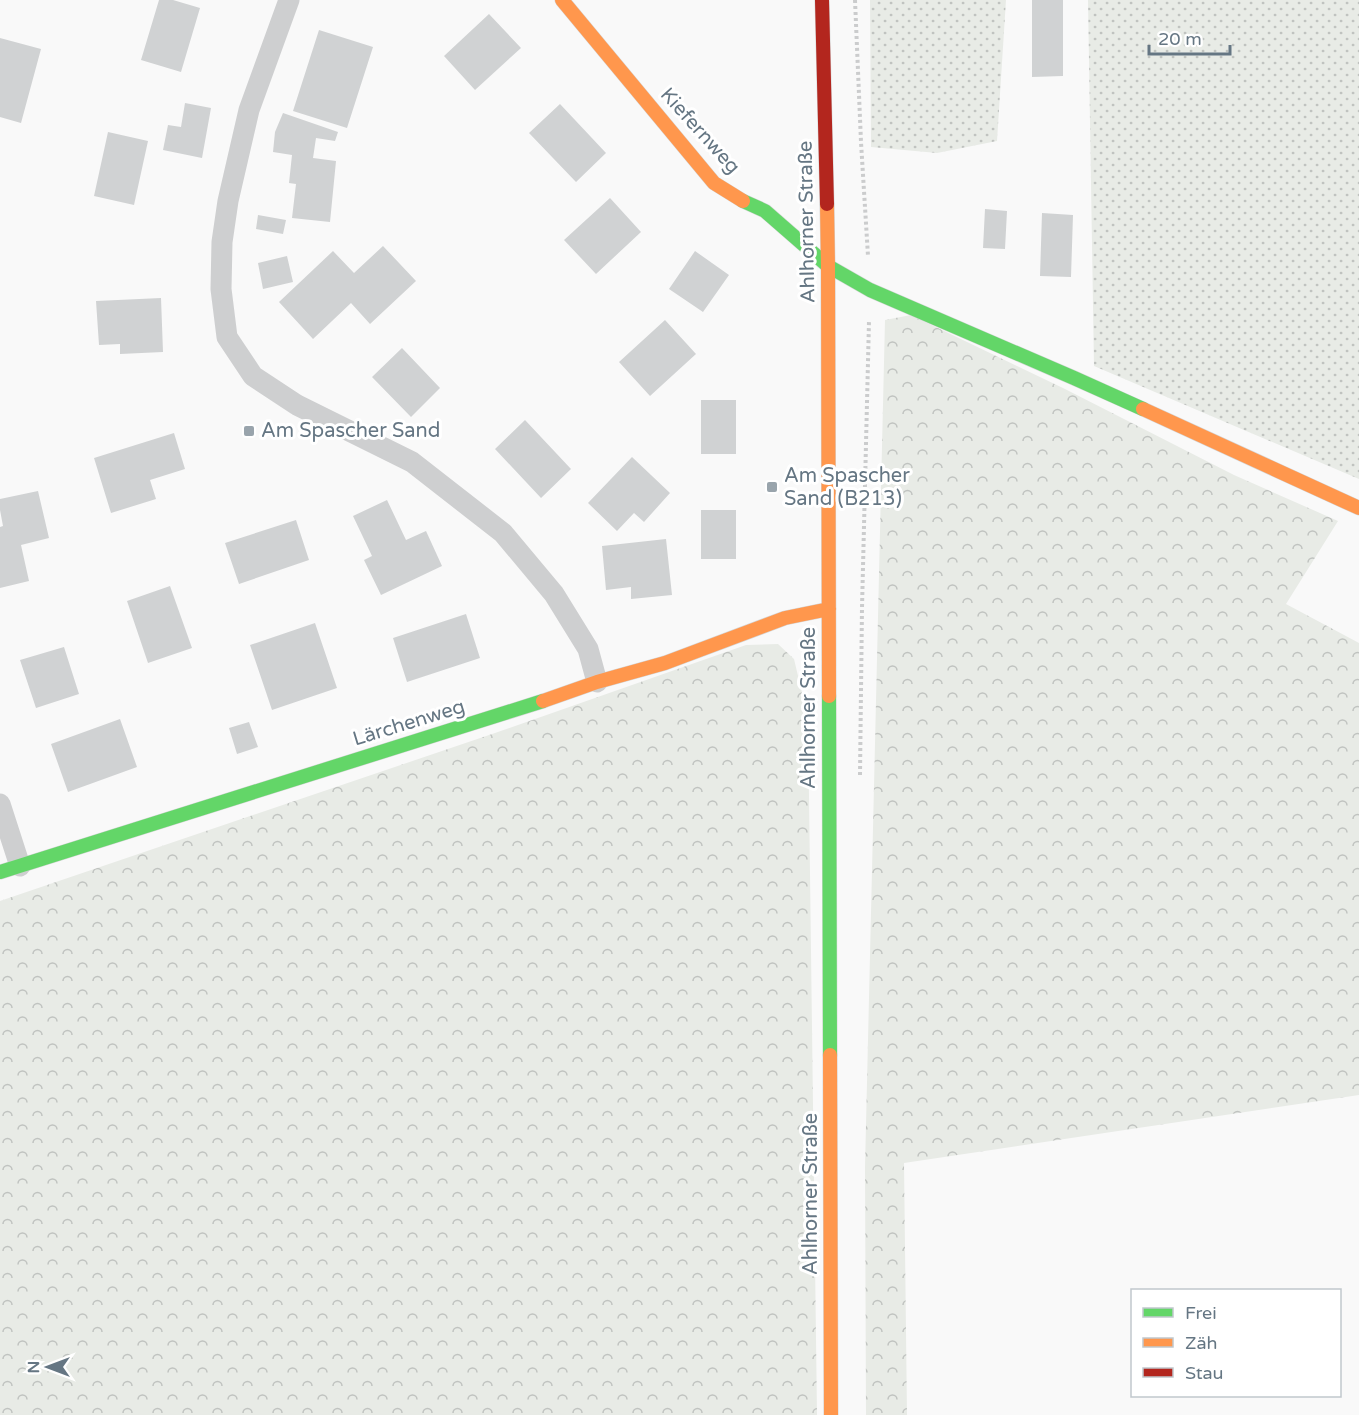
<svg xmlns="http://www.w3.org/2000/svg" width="1359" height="1415" viewBox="0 0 1359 1415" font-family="'Varela Round',sans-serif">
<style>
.grass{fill:url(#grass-dots)}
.forest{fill:url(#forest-crowns)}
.building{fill:#d0d2d3}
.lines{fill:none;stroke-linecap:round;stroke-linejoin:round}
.fast-casing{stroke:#d5d6d7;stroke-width:15}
.slow-casing{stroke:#d5d6d7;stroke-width:15}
.jam-casing{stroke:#d5d6d7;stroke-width:15}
.path{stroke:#cbcccd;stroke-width:4;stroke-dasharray:3 3;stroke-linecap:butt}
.street{stroke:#cecfd0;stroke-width:21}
.fast{stroke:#63d668;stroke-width:14}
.slow{stroke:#ff974d;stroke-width:14}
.jam{stroke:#b3261e;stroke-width:14}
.poi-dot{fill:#99a4ac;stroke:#fff;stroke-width:2}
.labels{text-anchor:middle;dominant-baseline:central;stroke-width:6;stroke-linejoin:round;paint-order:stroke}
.street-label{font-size:20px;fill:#657683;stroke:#fff}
.poi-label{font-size:20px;fill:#657683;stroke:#fff;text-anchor:start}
</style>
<defs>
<pattern id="grass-dots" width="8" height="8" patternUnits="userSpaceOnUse" patternTransform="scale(1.5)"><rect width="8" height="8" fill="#e8ebe6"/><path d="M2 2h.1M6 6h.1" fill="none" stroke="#c0c3c0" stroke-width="1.8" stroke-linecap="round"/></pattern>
<pattern id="forest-crowns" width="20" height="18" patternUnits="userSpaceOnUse" patternTransform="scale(1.5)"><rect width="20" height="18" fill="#e8ebe6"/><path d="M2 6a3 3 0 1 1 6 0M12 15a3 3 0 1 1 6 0" fill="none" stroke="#c0c3c0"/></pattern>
</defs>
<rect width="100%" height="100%" fill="#f9f9f9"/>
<!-- grass -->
<path class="grass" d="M870,0H1006L997,141L937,153L871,147Z
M1088,0H1359V479L1094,366Z"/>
<!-- forest -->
<path class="forest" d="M911,315L1065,389L1234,475L1338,521L1286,604L1359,643V1095L904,1163L907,1415H866L865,1167L885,320Z
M778,644L794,659L808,718L817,1415H0V901L495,733L746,645Z"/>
<!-- building -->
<path class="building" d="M159,0H173L200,8L181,72L141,60Z
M1032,0H1063V76L1032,77Z
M489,14L521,48L475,90L444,56Z
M319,30L373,47L347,128L293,111Z
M0,38L41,49L21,123L0,117Z
M185,103L211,108L202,158L163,150L168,125L181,127Z
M560,104L606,153L576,182L529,133Z
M283,113L338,132L335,141L316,138L313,158L336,161L330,222L292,218L296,184L289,183L292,155L273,152L275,132Z
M108,132L148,141L134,205L94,196Z
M610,198L641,232L596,274L564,240Z
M985,209L1007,211L1005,249L983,248Z
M1042,213L1073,215L1071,277L1040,276Z
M258,215L286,220L283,234L256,229Z
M383,246L416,281L370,324L351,303L313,339L279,302L333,251L354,273Z
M695,251L729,275L703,312L669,289Z
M287,256L293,282L263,289L258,263Z
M161,298L163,352L120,354V344L99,345L96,301Z
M665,320L696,354L650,396L619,362Z
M402,348L440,388L411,417L372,377Z
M701,400H736V454H701Z
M525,420L571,469L541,498L495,449Z
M174,433L185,469L150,480L156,499L111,513L94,458Z
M632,457L670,493L644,522L634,513L617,531L588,503Z
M38,491L49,538L21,545L29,581L0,588V527L3,526L0,510V499Z
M387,500L406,540L426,531L442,566L381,595L364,560L372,556L353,516Z
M701,510H736V559H701Z
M296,520L309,560L239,584L225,543Z
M666,539L672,595L631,599V587L606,590L602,546Z
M170,586L192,648L148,663L127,601Z
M466,614L480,658L407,682L393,638Z
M315,623L337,688L272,710L250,645Z
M64,647L79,694L36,708L20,660Z
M120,719L137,767L68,792L51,744Z
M249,722L258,747L237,754L229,728Z"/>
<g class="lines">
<defs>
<path id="fast" d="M743,201L765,211L828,266L870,290L1074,378L1143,409
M829,696L830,1055
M0,872L543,701"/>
<path id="slow" d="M562,0L714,183L743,201
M827,204L828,266L829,696
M1143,409L1359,508
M543,701L597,682L665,663L785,618L829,609
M830,1055L831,1415"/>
<path id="jam" d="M822,0L827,204"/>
</defs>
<!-- fast casing -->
<use href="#fast" class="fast-casing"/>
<!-- slow casing -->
<use href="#slow" class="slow-casing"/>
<!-- jam casing -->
<use href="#jam" class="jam-casing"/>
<!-- path -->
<path class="path" d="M855,0L861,142L868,256
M860,775L862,608L869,321"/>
<!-- street -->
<path class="street" d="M289,0L249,110L228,201L222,242L221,289L227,337L253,376L297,405L412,462L503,533L554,594L588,649L597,682
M0,804L20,866"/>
<!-- fast -->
<use href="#fast" class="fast"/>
<!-- slow -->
<use href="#slow" class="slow"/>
<!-- jam -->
<use href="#jam" class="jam"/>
</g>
<!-- markers -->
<g class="poi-dot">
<rect x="243" y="425" width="12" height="12" rx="3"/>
<rect x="766" y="481" width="12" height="12" rx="3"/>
</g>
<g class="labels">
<!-- street labels -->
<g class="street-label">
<text transform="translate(700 131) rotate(48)">Kiefernweg</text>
<text transform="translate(807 222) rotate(-91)">Ahlhorner Straße</text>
<text transform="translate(809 708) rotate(-90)">Ahlhorner Straße</text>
<text transform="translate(409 723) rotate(-17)">Lärchenweg</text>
<text transform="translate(811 1194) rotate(-90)">Ahlhorner Straße</text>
</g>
<!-- poi labels -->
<g class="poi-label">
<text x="261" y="431">Am Spascher Sand</text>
<text x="784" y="476">Am Spascher<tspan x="784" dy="23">Sand (B213)</tspan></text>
</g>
</g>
<!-- legend -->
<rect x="1131" y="1289" width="210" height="108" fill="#ffffff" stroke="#c1c8cd" stroke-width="1.5"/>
<rect x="1143" y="1308" width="30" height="9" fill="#63d668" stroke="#c1c8cd" stroke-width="1.5"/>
<text x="1185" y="1319" font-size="18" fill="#657683">Frei</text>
<rect x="1143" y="1338" width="30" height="9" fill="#ff974d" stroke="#c1c8cd" stroke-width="1.5"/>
<text x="1185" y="1349" font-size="18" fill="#657683">Zäh</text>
<rect x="1143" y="1368" width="30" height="9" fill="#b3261e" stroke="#c1c8cd" stroke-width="1.5"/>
<text x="1185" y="1379" font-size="18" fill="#657683">Stau</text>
<!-- north arrow -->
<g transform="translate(48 1367) rotate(270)" stroke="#ffffff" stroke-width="4.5" paint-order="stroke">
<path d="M0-4.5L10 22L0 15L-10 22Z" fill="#657683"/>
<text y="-9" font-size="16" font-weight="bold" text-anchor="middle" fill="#657683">N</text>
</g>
<!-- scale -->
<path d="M1149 45v9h81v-9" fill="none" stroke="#657683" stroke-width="3"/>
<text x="1158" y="45" font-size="18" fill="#657683" stroke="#ffffff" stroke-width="4.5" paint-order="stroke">20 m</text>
</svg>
